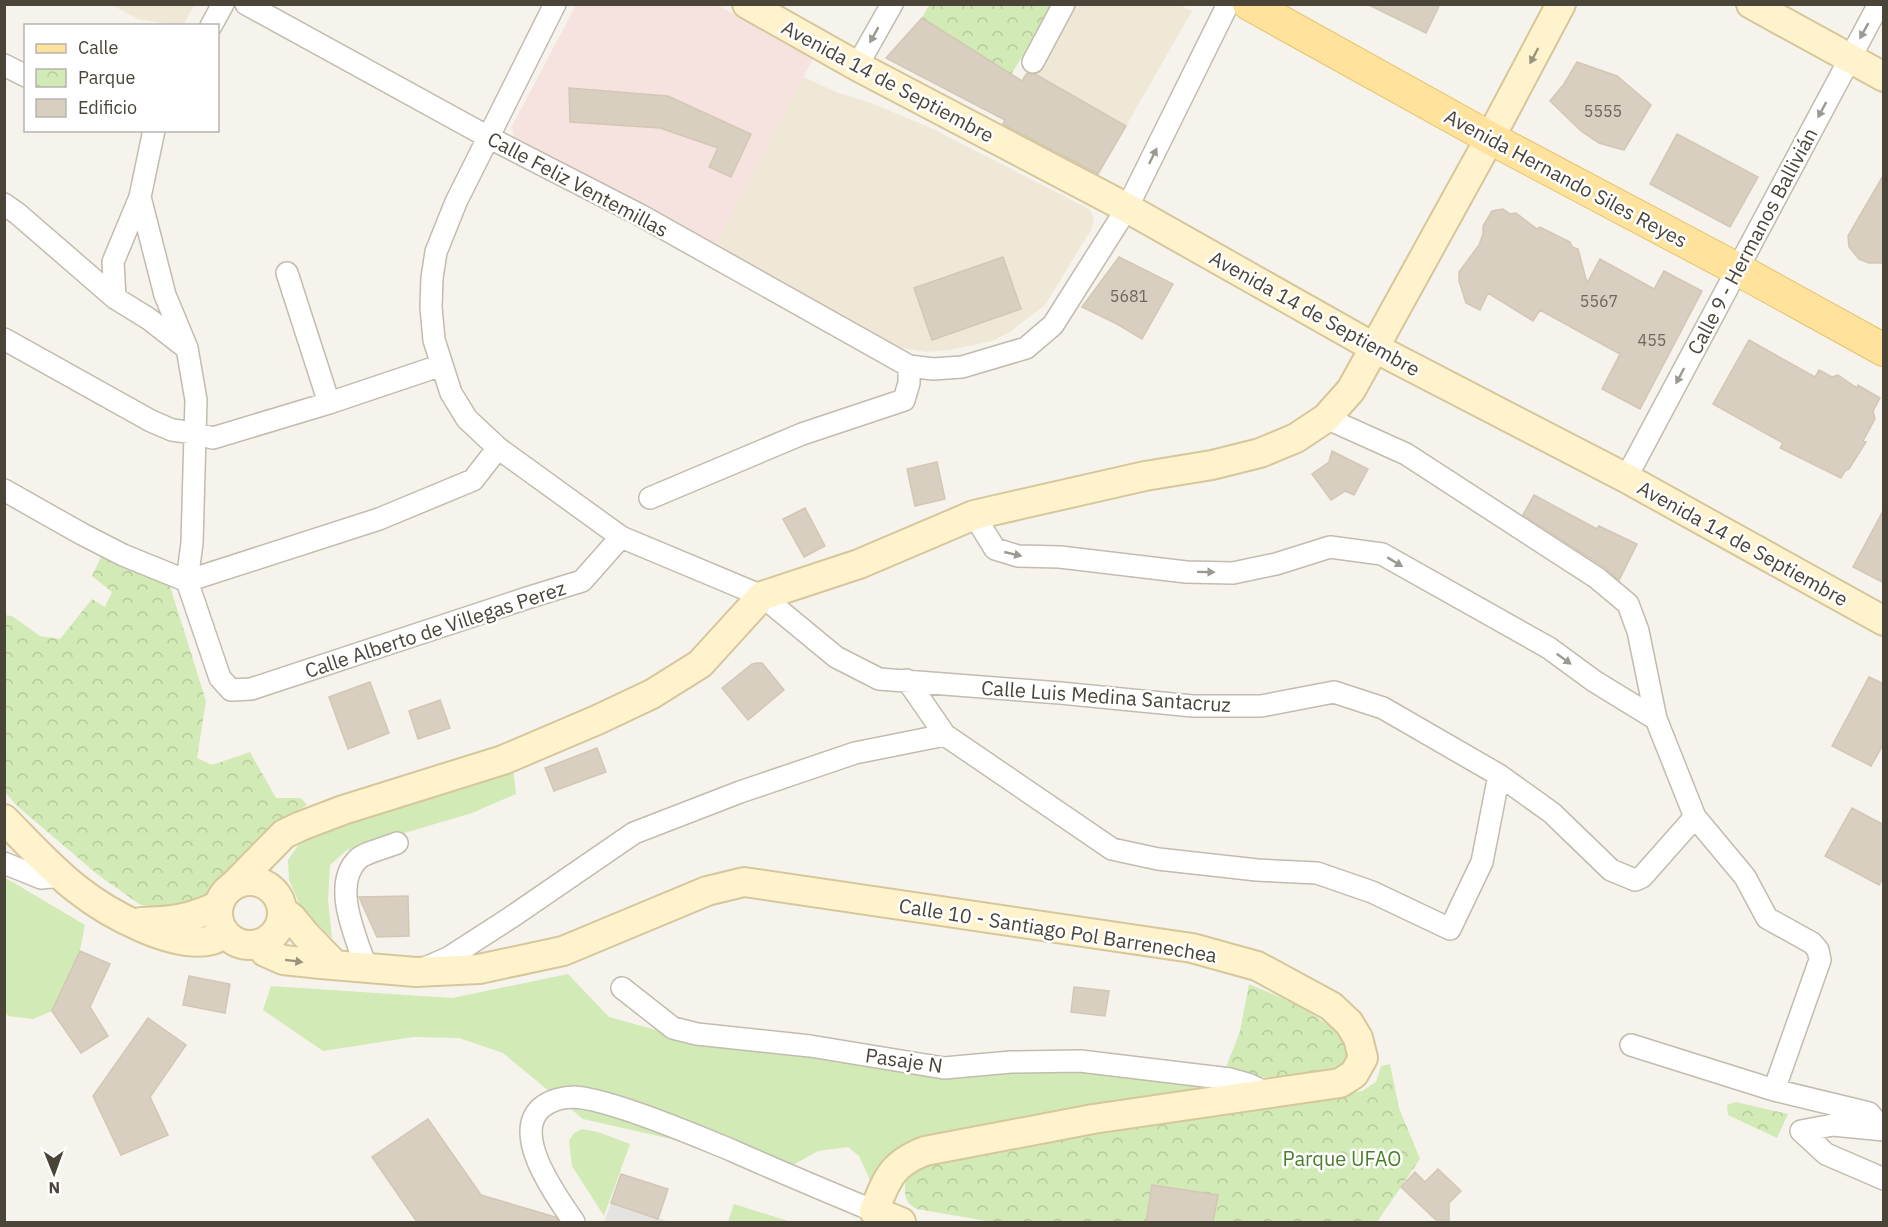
<svg xmlns="http://www.w3.org/2000/svg" width="1888" height="1227" viewBox="0 0 1888 1227" font-family="'IBM Plex Sans',sans-serif">
<style>
.education{fill:#efe8d6}
.medical{fill:#f6e3e0}
.green{fill:#d2eab5}
.park{fill:url(#park-crowns)}
.parking{fill:#e5e3e0}
.building{fill:#d8cfc1;stroke:#d3c7b4;stroke-width:1.5}
.lines{fill:none;stroke-linecap:round;stroke-linejoin:round}
.street-casing{stroke:#c2bbae;stroke-width:24}
.secondary-casing{stroke:#d6c79b;stroke-width:32}
.primary-casing{stroke:#e6c16a;stroke-width:34}
.street{stroke:#fff;stroke-width:21}
.secondary{stroke:#fff3cd;stroke-width:28}
.primary{stroke:#ffe39c;stroke-width:32}
.oneway{fill:#9c9892}
.oneway2{fill:#9c937c}
.labels{text-anchor:middle;dominant-baseline:central;stroke-width:5;stroke-linejoin:round;paint-order:stroke}
.number-label{font-size:16px;fill:#6e675b}
.street-label{font-size:20px;fill:#4b4439;stroke:#fff}
.park-label{font-size:20px;fill:#4a7f2a;stroke:#fff}
</style>
<defs>
<pattern id="park-crowns" width="20" height="18" patternUnits="userSpaceOnUse" patternTransform="scale(1.5)"><rect width="20" height="18" fill="#d2eab5"/><path d="M2 6a3 3 0 1 1 6 0M12 15a3 3 0 1 1 6 0" fill="none" stroke="#b6ca9c"/></pattern>
</defs>
<rect width="100%" height="100%" fill="#f6f3ec"/>
<!-- education -->
<path class="education" d="M112,5H194L183,26L173,25L138,19Z
M1071,5H1180L1192,11L1126,126L1032,73Z
M803,77L839,93L871,103L931,128L1089,209L1094,218L1092,228L1045,305L1010,332L992,341L950,350L926,352L906,349L890,344L713,250Z"/>
<!-- medical -->
<path class="medical" d="M576,5H717L814,57L713,250L514,138L512,126Z"/>
<!-- green -->
<path class="green" d="M513,768L516,794L472,813L347,850L330,865L328,900L332,938L302,910L289,880L288,860L299,844L326,829Z
M4,877L85,925L80,950L52,1011L33,1019L8,1016L5,1011Z
M568,974L609,1017L700,1042L1043,1067L1225,1087L913,1142L885,1157L870,1180L859,1156L848,1147L818,1151L791,1166L583,1119L503,1053L459,1038L413,1037L323,1051L263,1010L271,986L452,998Z
M582,1129L598,1132L630,1144L604,1216L572,1166L569,1141L574,1133Z
M734,1204L791,1222H728Z"/>
<!-- park -->
<path class="park" d="M929,5H1053L1011,75L922,18Z
M104,551L169,583L206,701L197,758L212,765L250,752L276,798H301L307,805L281,820L247,856L209,892L191,904L158,909L139,904L97,874L16,805L5,792L4,615L12,616L40,636L60,639L92,599L105,607L112,592L92,576Z
M1249,984L1296,1004L1338,1031L1348,1048L1347,1059L1339,1068L1320,1073L1255,1078L1224,1073L1240,1031Z
M1390,1064L1399,1108L1420,1159L1377,1222H992L917,1209C909,1205 905,1200 905,1191C903,1159 952,1157 974,1152L1362,1091L1376,1082L1381,1066Z
M1736,1102L1788,1114L1777,1138L1728,1115L1727,1105Z"/>
<!-- parking -->
<path class="parking" d="M611,1203L670,1222H604Z"/>
<!-- building -->
<path class="building" d="M1367,4H1440L1426,33Z
M922,18L1022,81L1027,73L1035,74L1126,126L1098,174L1003,124L1005,120L886,58Z
M1577,62L1617,76L1651,105L1624,150L1599,143L1581,131L1550,101L1564,84Z
M569,88L668,96L751,134L731,177L709,167L718,148L660,128L570,122Z
M1677,134L1758,177L1730,227L1650,184Z
M1884,174V263H1869L1859,259L1849,247L1848,236Z
M1503,209L1510,214L1516,213L1537,229L1540,227L1570,242L1572,247L1578,249L1587,283L1600,259L1654,289L1664,271L1702,291L1640,409L1602,389L1620,354L1540,310L1533,321L1488,293L1480,310L1466,303L1459,281V272L1479,245L1483,234V226L1492,211Z
M1003,257L1021,309L932,340L914,288Z
M1119,257L1173,284L1142,339L1117,324L1082,307Z
M1749,340L1815,377L1819,370L1832,377L1838,375L1857,388L1858,385L1880,398L1873,411L1875,419L1863,441L1866,442L1849,469L1845,471L1841,478L1780,448L1783,443L1713,404Z
M1332,451L1368,469L1354,495L1345,491L1331,500L1312,474L1329,462Z
M937,462L945,499L915,506L907,469Z
M1534,495L1597,529L1599,526L1637,544L1619,580L1604,567L1523,515Z
M805,508L825,546L804,557L783,519Z
M1884,509V583L1853,567Z
M757,663H762L784,690L748,720L722,688L752,664Z
M1869,677L1884,684V743L1871,766L1832,746Z
M370,682L389,733L348,749L329,697Z
M440,700L450,728L418,739L409,711Z
M597,748L606,772L554,791L545,768Z
M1852,808L1884,825V876L1879,885L1825,856Z
M408,896L409,936L377,937L359,897Z
M80,951L110,964L90,1007L108,1036L81,1053L52,1011Z
M189,976L230,984L225,1013L183,1005Z
M1074,987L1109,991L1105,1016L1071,1012Z
M148,1018L186,1045L150,1097L168,1135L121,1155L93,1096Z
M428,1119L481,1195L555,1217L559,1222H417L372,1157Z
M1438,1169L1461,1191L1449,1203V1220H1436L1401,1187L1415,1172L1425,1182Z
M621,1174L668,1189L658,1219L611,1203Z
M1152,1185L1218,1195L1213,1222H1146Z"/>
<g class="lines">
<defs>
<path id="street" d="M246,4L490,138L640,215L909,366L933,369L962,367L1026,348L1053,325L1127,208L1228,4
M555,4L456,202L436,252L432,278L431,307L434,340L451,393L467,419L498,448L621,537L762,596L836,657L879,679L1060,693L1193,706H1261L1334,692L1383,708L1499,775L1552,813L1611,870L1635,880L1642,877L1695,817
M211,26L223,4
M1033,62L1064,4
M4,65L26,76
M857,66L892,4
M140,197L165,295L187,348L196,400L192,543L187,581L220,678L231,690L251,689L527,598L582,581L621,537
M4,204L18,214L115,298L149,319L185,347
M287,273L329,403
M115,298L113,262L140,197L154,130
M4,339L151,421L172,430L194,433L213,438L329,403L442,365
M1326,418L1406,454L1597,578L1628,604L1638,631L1656,719
M1626,478L1879,4
M4,490L82,534L123,555L187,581
M650,498L802,434L904,400L909,383V366
M974,515L995,549L1018,556L1060,557L1186,572L1233,573L1276,564L1330,547L1382,554L1549,648L1594,681L1656,719L1695,817L1745,877L1767,918L1812,943L1818,950L1820,960L1774,1090
M187,581L379,519L473,480L498,448
M907,680L945,735L1112,849L1158,859L1257,870L1317,873L1372,892L1450,929L1482,862L1499,775
M4,863L41,878L61,876
M366,967C356,937 331,885 358,859C364,853 388,847 397,843
M425,968L448,958L510,918L634,833L740,792L855,753L945,735
M622,988L673,1028L697,1034L810,1046L944,1068L1011,1062L1080,1061L1230,1079L1248,1084L1269,1094
M1631,1045L1774,1090L1869,1113L1883,1130
M1884,1130L1833,1125L1801,1131L1826,1154L1884,1179
M574,1222C557,1197 511,1135 541,1108C550,1100 564,1097 575,1097C589,1098 602,1102 615,1106C655,1118 692,1134 731,1150C778,1171 826,1191 874,1211"/>
<path id="secondary" d="M747,4L857,66L1127,208L1375,348L1626,478L1884,621
M1751,4L1884,77
M4,819C28,843 51,869 77,889C107,913 174,950 212,940C216,939 221,935 224,933
M218 913a32 32 0 1 1 64 0a32 32 0 1 1-64 0Z
M234,885L284,834L301,826L343,810L503,760L597,720L652,694L700,664L762,596L859,564L974,515L1145,476L1212,465L1260,453L1296,438L1326,418L1351,390L1490,138L1561,4
M283,911L292,918L305,934L334,964
M141,922C171,921 191,919 219,905
M260,944L265,952L283,960L321,964L416,972L479,969L563,951L707,891L744,882L1192,948L1257,966L1331,1006L1349,1023L1358,1038L1363,1058L1354,1074L1340,1083L1093,1119L925,1151C891,1164 887,1179 874,1211L901,1222"/>
<path id="primary" d="M1249,4L1490,138L1737,269L1884,350"/>
</defs>
<!-- street casing -->
<use href="#street" class="street-casing"/>
<!-- secondary casing -->
<use href="#secondary" class="secondary-casing"/>
<!-- primary casing -->
<use href="#primary" class="primary-casing"/>
<!-- street -->
<use href="#street" class="street"/>
<!-- secondary -->
<use href="#secondary" class="secondary"/>
<!-- primary -->
<use href="#primary" class="primary"/>
</g>
<!-- one-way arrows -->
<defs><path id="oneway-solid" d="M-6-.8H1V-3.2L6.5 0L1 3.2V.8H-6Z" transform="scale(1.5)"/></defs>
<g class="oneway">
<use href="#oneway-solid" transform="translate(1864 31) rotate(119)"/>
<use href="#oneway-solid" transform="translate(874 35) rotate(119)"/>
<use href="#oneway-solid" transform="translate(1822 110) rotate(118)"/>
<use href="#oneway-solid" transform="translate(1153 156) rotate(-64)"/>
<use href="#oneway-solid" transform="translate(1680 376) rotate(118)"/>
<use href="#oneway-solid" transform="translate(1013 554) rotate(13)"/>
<use href="#oneway-solid" transform="translate(1395 562) rotate(31)"/>
<use href="#oneway-solid" transform="translate(1206 572) rotate(1)"/>
<use href="#oneway-solid" transform="translate(1564 659) rotate(36)"/>
</g>
<g class="oneway2">
<use href="#oneway-solid" transform="translate(1534 56) rotate(118)"/>
<use href="#oneway-solid" transform="translate(294 961) rotate(7)"/>
</g>
<g class="labels">
<!-- number labels -->
<g class="number-label">
<text x="1603" y="111">5555</text>
<text x="1129" y="296">5681</text>
<text x="1599" y="301">5567</text>
<text x="1652" y="340">455</text>
</g>
<!-- street labels -->
<g class="street-label">
<text transform="translate(888 81) rotate(28)">Avenida 14 de Septiembre</text>
<text transform="translate(1566 178) rotate(28)">Avenida Hernando Siles Reyes</text>
<text transform="translate(578 184) rotate(28)">Calle Feliz Ventemillas</text>
<text transform="translate(1752 241) rotate(-62)">Calle 9 - Hermanos Ballivián</text>
<text transform="translate(1315 313) rotate(29)">Avenida 14 de Septiembre</text>
<text transform="translate(1743 543) rotate(29)">Avenida 14 de Septiembre</text>
<text transform="translate(435 629) rotate(-18)">Calle Alberto de Villegas Perez</text>
<text transform="translate(1106 696) rotate(4)">Calle Luis Medina Santacruz</text>
<text transform="translate(1058 930) rotate(9)">Calle 10 - Santiago Pol Barrenechea</text>
<text transform="translate(904 1060) rotate(8)">Pasaje N</text>
</g>
<!-- park labels -->
<g class="park-label">
<text x="1342" y="1158">Parque UFAO</text>
</g>
</g>
<!-- border -->
<rect width="1888" height="1227" fill="none" stroke="#4b4439" stroke-width="12"/>
<!-- legend -->
<rect x="24" y="24" width="195" height="108" fill="#ffffff" stroke="#b7b4b0" stroke-width="1.5"/>
<rect x="36" y="44" width="30" height="9" fill="#ffe39c" stroke="#b7b4b0" stroke-width="1.5"/>
<text x="78" y="54" font-size="18" fill="#4b4439">Calle</text>
<rect x="36" y="69" width="30" height="18" fill="url(#park-crowns)" stroke="#b7b4b0" stroke-width="1.5"/>
<text x="78" y="84" font-size="18" fill="#4b4439">Parque</text>
<rect x="36" y="99" width="30" height="18" fill="#d8cfc1" stroke="#b7b4b0" stroke-width="1.5"/>
<text x="78" y="114" font-size="18" fill="#4b4439">Edificio</text>
<!-- north arrow -->
<g transform="translate(54 1173) rotate(179)" stroke="#ffffff" stroke-width="4.5" paint-order="stroke">
<path d="M0-4.5L10 22L0 15L-10 22Z" fill="#4b4439"/>
<text y="-9" font-size="16" font-weight="bold" text-anchor="middle" fill="#4b4439">N</text>
</g>
</svg>
